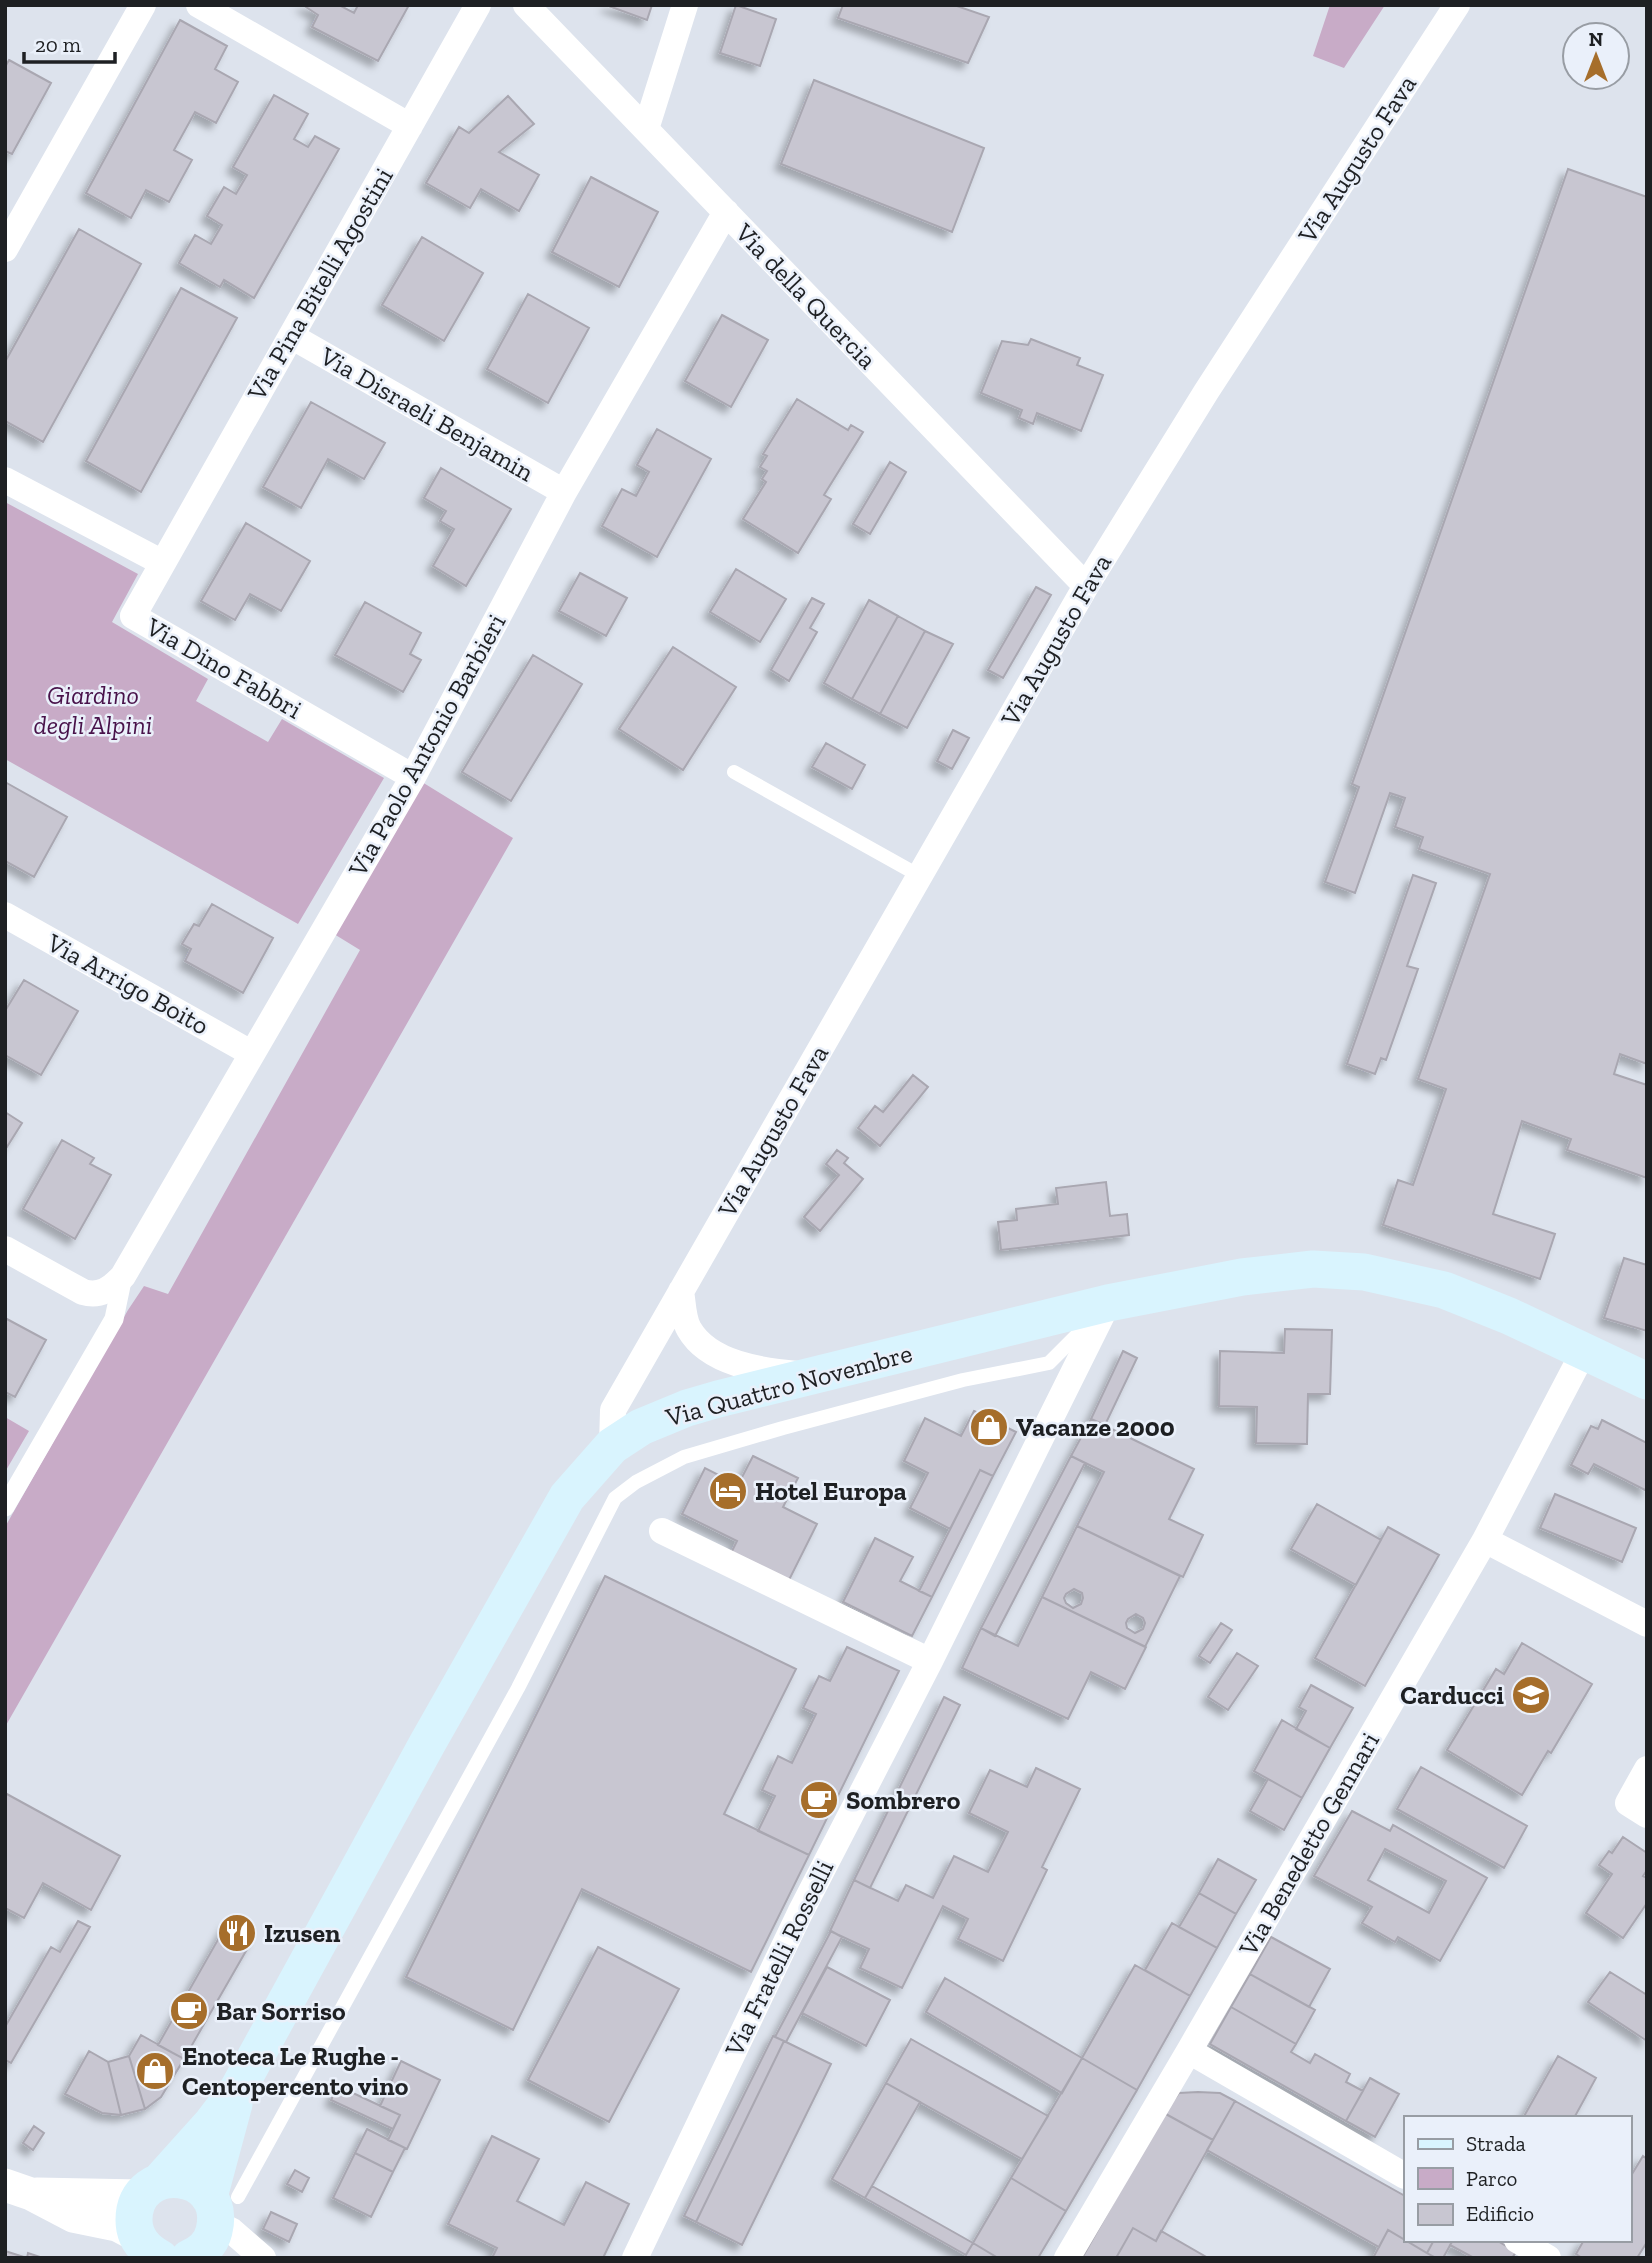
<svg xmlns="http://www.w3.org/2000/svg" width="1652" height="2263" viewBox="0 0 1652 2263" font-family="'Zilla Slab',serif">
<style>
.green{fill:#c8abc7}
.building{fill:#c8c6d1;stroke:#a9a7b1;stroke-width:2;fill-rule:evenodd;filter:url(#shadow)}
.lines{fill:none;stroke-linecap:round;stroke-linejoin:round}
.service{stroke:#fff;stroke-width:14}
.pedestrian{stroke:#fff;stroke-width:19}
.minor{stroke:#fff;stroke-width:26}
.tertiary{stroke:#fff;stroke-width:33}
.secondary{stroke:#d9f4fe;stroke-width:37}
.labels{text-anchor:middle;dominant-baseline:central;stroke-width:5;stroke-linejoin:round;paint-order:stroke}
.street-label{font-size:26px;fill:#1e2023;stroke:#eaf0fa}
.park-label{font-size:26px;font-style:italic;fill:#48124a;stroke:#eaf0fa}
.poi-label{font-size:26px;font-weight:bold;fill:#1e2023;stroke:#eaf0fa;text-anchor:start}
</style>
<defs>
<filter id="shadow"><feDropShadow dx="-6" dy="6" stdDeviation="3.5" flood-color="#0004"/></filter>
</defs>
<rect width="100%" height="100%" fill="#dde3ed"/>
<!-- green -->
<path class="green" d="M1330,5H1385L1344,68L1313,56Z
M5,502L138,574L112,622L208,679L196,701L268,742L282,719L384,778L298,924L5,759Z
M422,782L513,838L5,1727V1527L128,1310L144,1286L168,1294L360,950L334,934Z
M5,1417L29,1431L5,1472Z"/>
<!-- building -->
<path class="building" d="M303,5H339L354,13L358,5H409L378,61L312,27L318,15Z
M606,5H652L647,20Z
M736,5L776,19L760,66L720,53Z
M843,5H954L989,17L968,63L838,18Z
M180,20L227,46L215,69L238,82L216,123L195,112L174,150L192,160L169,202L146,190L131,218L86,193Z
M9,60L51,83L12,154L5,151V67Z
M814,80L984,148L952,232L781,164Z
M274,95L308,114L294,139L308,147L315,136L339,149L254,298L224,280L220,287L179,263L195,235L211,244L222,225L207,216L224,187L236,194L247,175L233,167Z
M508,96L534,124L499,152L539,175L519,211L481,189L470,208L426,183L459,127L469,133Z
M1568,169L1647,197V1064L1620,1054L1614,1074L1647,1085V1178L1567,1150L1571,1139L1522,1121L1493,1214L1555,1234L1540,1279L1383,1225L1398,1180L1413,1185L1446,1089L1418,1079L1490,874L1419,849L1423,837L1395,827L1405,798L1390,793L1355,893L1325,882L1359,787L1352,784Z
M591,177L658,212L619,287L552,252Z
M79,229L141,264L43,442L5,421V362Z
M422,237L483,273L444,341L382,305Z
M181,288L237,318L141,492L86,461Z
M528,294L589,328L548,403L487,369Z
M722,315L768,340L731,407L685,381Z
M1031,339L1080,358L1077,365L1103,375L1081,431L1037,413L1033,424L1019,418L1022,410L981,393L1002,341L1028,345Z
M797,399L848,430L851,425L863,432L824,495L831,499L798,553L743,519L766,482L762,479L767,471L760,467L767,456L763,454Z
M311,402L385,443L364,479L328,459L301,508L263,487Z
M657,429L711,459L657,557L602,526L622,489L636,496L649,472L637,465Z
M890,462L906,472L870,534L853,524Z
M441,468L511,509L466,586L433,566L454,529L440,521L446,511L424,498Z
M246,523L310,561L281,611L250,594L235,620L201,601Z
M736,569L786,599L760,642L710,612Z
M580,573L627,598L606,636L559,611Z
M1036,587L1051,595L1003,678L988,670Z
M812,598L824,604L810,628L817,632L789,681L771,670Z
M869,600L898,616L852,699L824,683Z
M365,602L421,633L410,654L421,660L403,692L335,655Z
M898,616L925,631L880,714L852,699Z
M925,631L953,644L907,728L880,714Z
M673,647L736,687L683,770L619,729Z
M533,655L582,684L511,801L462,772Z
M953,730L969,738L952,769L937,761Z
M826,743L865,765L852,789L812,767Z
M5,782L67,817L34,877L5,861Z
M1413,875L1436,883L1407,966L1418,969L1386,1060L1381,1058L1375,1074L1347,1064Z
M212,904L273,938L243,993L185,961L191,949L182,944L194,924L199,926Z
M24,980L78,1011L41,1075L5,1055V1011Z
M913,1075L928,1087L880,1146L858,1128L875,1106L883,1112Z
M5,1112L22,1123L5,1150Z
M62,1140L94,1158L90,1164L111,1175L75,1239L23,1209Z
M837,1150L848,1158L844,1163L863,1179L820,1231L804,1217L839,1175L826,1164Z
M1106,1182L1110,1216L1127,1214L1129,1235L1001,1250L998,1222L1017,1220L1016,1209L1058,1204L1056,1188Z
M1624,1258L1647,1265V1331L1604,1318Z
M5,1318L46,1340L15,1397L5,1392Z
M1285,1329L1332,1330L1330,1394H1308L1307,1444L1256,1443L1257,1407L1219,1406L1220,1351L1284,1353Z
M1123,1351L1137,1358L1105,1425L1091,1419Z
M974,1411L1016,1432L993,1476L980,1470L950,1529L910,1508L928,1473L904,1461L925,1418L961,1436Z
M1091,1419L1194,1469L1169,1519L1203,1535L1183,1577L1077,1526L1104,1472L1071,1456Z
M1602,1420L1647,1443V1491L1594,1464L1588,1474L1571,1465L1591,1426L1598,1429Z
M753,1456L798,1478L783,1507L817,1524L787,1584L730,1555L737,1541L682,1514L705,1468L738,1485Z
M1071,1456L1085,1463L995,1636L981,1628Z
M980,1470L993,1476L932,1597L919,1591Z
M1555,1494L1636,1528L1622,1562L1540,1528Z
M1317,1504L1381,1540L1356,1585L1291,1549Z
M1077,1526L1180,1576L1145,1647L1042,1597ZM1074,1589L1082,1593L1083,1598L1081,1604L1073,1608L1066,1603L1064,1598L1066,1594ZM1136,1614L1143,1618L1145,1623L1143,1629L1135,1633L1127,1628L1126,1623L1128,1619Z
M1388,1527L1439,1555L1365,1686L1315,1658Z
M875,1538L913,1557L900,1581L932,1597L912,1636L843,1602Z
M605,1576L796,1669L724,1814L809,1855L751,1972L582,1889L513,2030L406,1977Z
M1042,1597L1146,1647L1125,1689L1091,1672L1068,1719L962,1668L981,1628L1018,1646Z
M1221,1623L1232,1630L1210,1663L1199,1656Z
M1522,1643L1592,1684L1551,1753L1548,1751L1522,1795L1447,1750L1496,1669L1504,1674Z
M847,1647L899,1671L809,1855L758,1831L775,1796L762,1790L778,1756L792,1763L816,1714L803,1708L819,1676L830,1681Z
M1237,1653L1258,1666L1228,1710L1208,1697Z
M1311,1685L1353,1708L1330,1748L1296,1729L1306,1711L1299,1707Z
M944,1697L960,1705L870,1888L854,1880Z
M1282,1720L1330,1748L1302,1798L1254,1771Z
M1421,1767L1527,1826L1504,1868L1397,1809Z
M1036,1768L1080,1789L1042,1867L1047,1870L1003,1961L958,1939L968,1919L943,1906L902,1988L860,1968L869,1949L830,1931L854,1880L898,1901L906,1885L933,1898L954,1856L988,1872L1008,1832L969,1813L990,1770L1027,1787Z
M1268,1779L1302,1798L1284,1830L1250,1811Z
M5,1793L120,1856L91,1910L43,1883L24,1918L5,1908Z
M1352,1811L1390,1831L1393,1825L1487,1878L1440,1961L1398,1937L1395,1942L1362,1923L1372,1907L1314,1876ZM1385,1849L1446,1881L1429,1913L1368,1880Z
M1623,1837L1647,1853V1870L1643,1876L1647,1878V1903L1623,1938L1586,1913L1612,1874L1599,1865L1609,1851L1612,1853Z
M1218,1859L1256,1880L1236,1914L1199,1893Z
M1199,1893L1236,1914L1217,1948L1179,1927Z
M78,1921L90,1927L11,2063L5,2060V2027L51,1947L60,1952Z
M228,1922L254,1937L184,2059L158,2045Z
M1172,1923L1217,1948L1190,1996L1145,1970Z
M831,1931L842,1937L786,2042L775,2037Z
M1271,1937L1330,1969L1309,2007L1250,1974Z
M598,1947L679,1989L609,2122L528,2080Z
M1135,1965L1190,1996L1137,2090L1082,2058Z
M827,1967L890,2000L866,2046L802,2013Z
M1610,1972L1647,1995V2041L1588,2002Z
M1250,1974L1315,2010L1296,2044L1231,2007Z
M945,1978L1082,2058L1062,2093L926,2012Z
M1231,2007L1296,2044L1291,2052L1310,2063L1315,2054L1350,2074L1346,2082L1363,2091L1346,2121L1210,2044Z
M141,2035L184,2059L161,2097L145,2109L129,2056Z
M773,2036L784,2041L696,2222L684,2216Z
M911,2039L1048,2116L1022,2159L886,2083Z
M784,2041L831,2064L742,2245L696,2222Z
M89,2051L108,2062L121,2115L102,2113L65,2094Z
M129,2056L145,2109L121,2115L108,2062Z
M1558,2056L1596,2078L1574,2118H1523Z
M1082,2058L1137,2090L1066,2211L1011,2178Z
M401,2061L440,2080L407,2149L388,2140L400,2115L380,2106Z
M1370,2078L1399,2094L1375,2137L1346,2121Z
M886,2083L920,2102L865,2198L832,2179Z
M338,2086L400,2115L393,2129L331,2100Z
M1198,2092L1220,2093L1235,2101L1213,2140L1164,2113L1179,2093Z
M1235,2101L1405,2196V2240H1434L1427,2253L1388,2230L1379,2247L1207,2150Z
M1164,2113L1213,2140L1156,2241L1133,2228L1116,2258H1082Z
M34,2126L44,2133L33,2150L23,2143Z
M367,2129L405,2148L393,2172L355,2153Z
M492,2136L539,2159L517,2201L564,2225L586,2182L629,2204L603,2258H492L497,2248L448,2224Z
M355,2153L393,2172L371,2217L333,2198Z
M1643,2156L1647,2159V2242L1637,2258H1582L1576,2254L1584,2240H1629V2179Z
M295,2170L309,2178L302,2192L287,2184Z
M1011,2178L1066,2211L1038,2258H998L973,2243Z
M872,2186L973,2243L966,2255L865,2198Z
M271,2212L297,2224L289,2242L263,2229Z
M1133,2228L1156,2241L1161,2231L1208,2258H1116Z
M1388,2230L1427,2253L1436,2258H1373Z
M1434,2240H1453L1443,2258H1436L1427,2253Z
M1453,2240H1496L1516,2252L1512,2258H1474L1450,2245Z
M973,2243L998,2258H964Z
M5,2251L27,2258L28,2253L43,2258H5Z"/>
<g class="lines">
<!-- service -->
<path class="service" d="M734,772L920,876
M238,2197L518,1688L615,1498L636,1482L684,1457L783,1428L963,1380L1049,1363L1090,1322"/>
<!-- pedestrian -->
<path class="pedestrian" d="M5,1507L114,1319L123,1276"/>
<!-- minor -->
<path class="minor" d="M199,5L410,126
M526,5L1086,586
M646,129L685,5
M5,249L143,5
M291,336L564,492
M5,480L163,563
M413,777L133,616L478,5
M5,915L251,1053
M5,1249L83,1292C100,1297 111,1289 123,1276L413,777L564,492L726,212
M681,1291C683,1302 683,1319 689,1329C709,1364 762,1371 798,1374
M612,1446L613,1410L1086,586L1206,392L1457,5
M662,1531L930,1661
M1485,1540L1647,1624
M1647,1769L1628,1803L1647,1815
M1189,2051L1405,2176
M216,2223L232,2231L263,2258
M1517,2240L1548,2258
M635,2258L800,1913L930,1661L1108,1303
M1067,2258L1189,2051L1485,1540L1584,1351"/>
<!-- tertiary -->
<path class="tertiary" d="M5,2185L31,2194L73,2216L117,2225L136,2235
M37,2194L141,2196"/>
<!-- secondary -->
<path class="secondary" d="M159,2182L212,2123L238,2089L427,1744L567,1497L612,1446L641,1427L687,1408L718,1399L1108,1303L1242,1277L1313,1269L1364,1272L1444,1290L1509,1316L1647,1381
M209,2197L234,2104
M160,2258C145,2250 134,2238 134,2220C134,2160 229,2169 214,2231C211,2244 201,2253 189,2258"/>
</g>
<!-- icons -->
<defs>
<symbol id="shop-disc" viewBox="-11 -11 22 22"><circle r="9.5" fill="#a66e2b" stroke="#eaf0fa"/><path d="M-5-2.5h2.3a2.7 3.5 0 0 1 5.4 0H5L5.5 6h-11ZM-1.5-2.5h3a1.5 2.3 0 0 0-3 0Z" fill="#fff"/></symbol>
<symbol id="hotel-disc" viewBox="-11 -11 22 22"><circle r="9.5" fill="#a66e2b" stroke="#eaf0fa"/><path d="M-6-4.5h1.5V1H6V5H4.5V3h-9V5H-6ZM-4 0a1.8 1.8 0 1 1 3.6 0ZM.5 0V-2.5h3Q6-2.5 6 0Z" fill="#fff"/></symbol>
<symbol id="school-disc" viewBox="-11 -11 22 22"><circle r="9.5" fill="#a66e2b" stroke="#eaf0fa"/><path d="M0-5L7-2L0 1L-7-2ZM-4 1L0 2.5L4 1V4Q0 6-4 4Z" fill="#fff"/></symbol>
<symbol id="cafe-disc" viewBox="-11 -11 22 22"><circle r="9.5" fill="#a66e2b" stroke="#eaf0fa"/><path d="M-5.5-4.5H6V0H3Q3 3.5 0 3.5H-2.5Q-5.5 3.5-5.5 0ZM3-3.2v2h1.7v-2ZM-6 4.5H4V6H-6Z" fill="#fff"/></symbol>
<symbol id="restaurant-disc" viewBox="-11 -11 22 22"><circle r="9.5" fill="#a66e2b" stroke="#eaf0fa"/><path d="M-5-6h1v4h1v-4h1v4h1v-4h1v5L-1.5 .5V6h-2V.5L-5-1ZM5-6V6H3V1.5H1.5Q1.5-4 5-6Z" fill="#fff"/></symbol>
</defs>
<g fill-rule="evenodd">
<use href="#shop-disc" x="967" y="1405" width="44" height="44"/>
<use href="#hotel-disc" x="706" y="1469" width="44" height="44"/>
<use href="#school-disc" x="1509" y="1673" width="44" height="44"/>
<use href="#cafe-disc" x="797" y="1778" width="44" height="44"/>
<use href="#restaurant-disc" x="215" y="1911" width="44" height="44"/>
<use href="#cafe-disc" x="167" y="1989" width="44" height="44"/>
<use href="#shop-disc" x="133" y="2049" width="44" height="44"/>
</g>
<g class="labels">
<!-- street labels -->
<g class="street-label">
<text transform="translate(1357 159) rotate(-57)">Via Augusto Fava</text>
<text transform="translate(320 284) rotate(-60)">Via Pina Bitelli Agostini</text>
<text transform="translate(806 296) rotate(46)">Via della Quercia</text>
<text transform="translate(427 414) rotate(30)">Via Disraeli Benjamin</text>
<text transform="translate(1056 640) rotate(-60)">Via Augusto Fava</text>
<text transform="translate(224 668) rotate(30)">Via Dino Fabbri</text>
<text transform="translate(427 745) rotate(-61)">Via Paolo Antonio Barbieri</text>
<text transform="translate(128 984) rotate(29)">Via Arrigo Boito</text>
<text transform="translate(773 1131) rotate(-60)">Via Augusto Fava</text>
<text transform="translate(789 1385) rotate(-15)">Via Quattro Novembre</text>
<text transform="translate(1309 1844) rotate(-60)">Via Benedetto Gennari</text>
<text transform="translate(779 1958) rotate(-64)">Via Fratelli Rosselli</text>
</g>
<!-- park labels -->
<g class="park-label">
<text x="93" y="695">Giardino<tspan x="93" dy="30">degli Alpini</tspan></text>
</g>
<!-- poi labels -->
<g class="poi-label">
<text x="1016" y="1427">Vacanze 2000</text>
<text x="755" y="1491">Hotel Europa</text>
<text x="1504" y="1695" text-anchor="end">Carducci</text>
<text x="846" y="1800">Sombrero</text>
<text x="264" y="1933">Izusen</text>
<text x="216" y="2011">Bar Sorriso</text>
<text x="182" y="2056">Enoteca Le Rughe -<tspan x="182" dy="30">Centopercento vino</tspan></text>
</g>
</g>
<!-- border -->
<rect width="1652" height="2263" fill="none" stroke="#1e2023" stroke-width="14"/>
<!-- legend -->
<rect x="1404" y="2116" width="228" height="126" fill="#eaf0fa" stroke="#989da4" stroke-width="2"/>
<rect x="1418" y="2139" width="35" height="10" fill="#d9f4fe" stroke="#989da4" stroke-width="2"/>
<text x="1466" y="2151" font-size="21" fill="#1e2023">Strada</text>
<rect x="1418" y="2168" width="35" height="21" fill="#c8abc7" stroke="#989da4" stroke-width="2"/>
<text x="1466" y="2186" font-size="21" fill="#1e2023">Parco</text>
<rect x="1418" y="2204" width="35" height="21" fill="#c8c6d1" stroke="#989da4" stroke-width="2"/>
<text x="1466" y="2221" font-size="21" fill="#1e2023">Edificio</text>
<!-- north arrow -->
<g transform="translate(1596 56)"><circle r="33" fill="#eaf0fa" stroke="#989da4" stroke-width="2"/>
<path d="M0-5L12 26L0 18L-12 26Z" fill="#a66e2b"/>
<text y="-10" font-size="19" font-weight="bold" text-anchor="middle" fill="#1e2023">N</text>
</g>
<!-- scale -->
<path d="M24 52v10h91v-10" fill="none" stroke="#1e2023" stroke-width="3.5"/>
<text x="35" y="52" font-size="21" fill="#1e2023" stroke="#eaf0fa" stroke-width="5" paint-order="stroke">20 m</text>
</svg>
